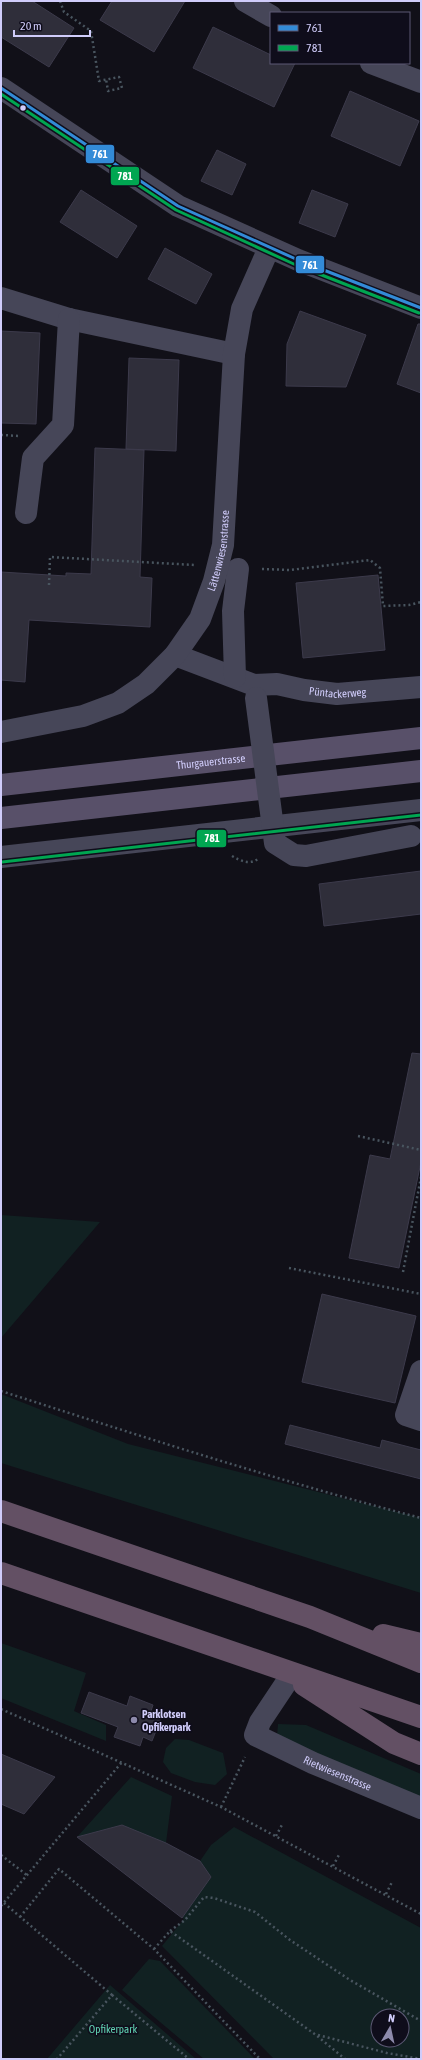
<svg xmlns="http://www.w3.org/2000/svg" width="422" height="2060" viewBox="0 0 422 2060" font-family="'Asap Condensed',sans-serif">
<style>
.green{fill:#112122;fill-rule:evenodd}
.building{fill:#2f2e3a;stroke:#3c3a4b}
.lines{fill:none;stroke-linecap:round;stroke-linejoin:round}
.path{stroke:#49555f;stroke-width:2.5;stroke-dasharray:2 3;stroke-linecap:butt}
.minor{stroke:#464658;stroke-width:22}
.major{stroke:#585069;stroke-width:22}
.highway{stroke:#635064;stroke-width:22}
.minor-bridge{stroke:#464658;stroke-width:22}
.bus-1-casing{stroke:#0f0d1b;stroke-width:6}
.bus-2-casing{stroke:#0f0d1b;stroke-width:6}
.bus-1{stroke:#338bd7;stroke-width:3}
.bus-2{stroke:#00a651;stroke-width:3}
.bus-dot{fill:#d0ccfa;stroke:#0f0d1b;stroke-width:1.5}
.poi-dot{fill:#8d8aab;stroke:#0f0d1b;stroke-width:1.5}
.labels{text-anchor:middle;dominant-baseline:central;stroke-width:3.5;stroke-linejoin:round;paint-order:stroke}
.street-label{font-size:11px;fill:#d0ccfa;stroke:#0f0d1b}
.poi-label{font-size:11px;font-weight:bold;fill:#d0ccfa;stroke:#0f0d1b;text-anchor:start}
.park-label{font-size:11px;fill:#60d2b2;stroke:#0f0d1b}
.line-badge{stroke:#0f0d1b;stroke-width:1.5}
.badge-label{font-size:11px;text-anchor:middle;font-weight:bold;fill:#fff}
</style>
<rect width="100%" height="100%" fill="#111018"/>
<!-- green -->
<path class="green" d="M1,1215L100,1222L1,1338Z
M1,1394L128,1444L421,1518V1593L1,1463Z
M1,1643L86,1673L74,1711L106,1725V1741L1,1698Z
M278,1724L306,1725L421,1774V1798L277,1737Z
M175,1739L189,1740L223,1753L227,1774L215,1785L195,1782L171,1773L163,1762L166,1748Z
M131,1777L172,1796L166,1843L200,1861L211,1845L234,1827L421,1928V2059H274L162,1946L184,1919L77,1837ZM378,2016H402V2040H378Z
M149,1959L160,1961L255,2059H204L122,1990Z
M110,1985L196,2059H47Z"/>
<!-- building -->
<path class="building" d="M1,1H32L74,28L49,67L1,37Z
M112,1H185L154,52L100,20Z
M213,27L271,55V63H295L274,107L193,68Z
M350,91L419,121L400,166L331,136Z
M217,150L246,164L232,195L201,181Z
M81,190L137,226L117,258L60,222Z
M312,190L348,204L335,237L299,223Z
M165,248L212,274L196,304L148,279Z
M300,311L366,335L346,387L286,386L287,344Z
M418,324H421V393L397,384Z
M1,331L40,333L36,424L1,423Z
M129,358L179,360L176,451L126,449Z
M95,448L144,450L140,577L152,578L150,627L29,620L25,682L1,680V572L66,576V573L91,574Z
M378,575L385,650L303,658L296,583Z
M421,871V914L324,926L319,884Z
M412,1053L421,1054V1162L399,1268L349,1258L370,1155L390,1159Z
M322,1294L416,1316L395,1403L302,1382Z
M290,1425L380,1448L382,1440L421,1450V1479L285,1444Z
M89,1692L127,1706L130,1696L153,1705L150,1714L161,1718L152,1741L143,1737L140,1746L114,1737L118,1727L81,1713Z
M1,1754L55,1777L24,1814L1,1804Z
M122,1825L166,1843L200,1861L211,1877L182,1918L77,1837Z"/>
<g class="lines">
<!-- path -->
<path class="path" d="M60,1L64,12L91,31L99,81L119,77L122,88L108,91L106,79
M1,435L20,436
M262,569L290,570L370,560L380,568L383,606L409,605L421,602
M49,585L50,557L195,565
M232,856C241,861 249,865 258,859
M358,1136L421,1150
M289,1268L421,1294
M403,1272L421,1177
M1,1391C140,1436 279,1481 421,1518
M1,1709L221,1807L421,1914
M221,1807L245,1757
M276,1836L283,1823
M1,1855L28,1876
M333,1866L340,1853
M386,1894L392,1882
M4,1903L112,1995L57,2059
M1,1906L122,1762
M20,1917L59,1869L154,1949L260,2059
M170,1931L185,1920L204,1897L214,1898L255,1912L290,1940L350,1980L421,2021
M154,1949L170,1931L316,2035L345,2059
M112,1995L189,2059
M318,2035L387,2053L421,2059"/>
<!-- minor -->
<g class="minor">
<path d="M245,1L271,16"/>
<path d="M371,63L421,82"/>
<path d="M1,88L178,206L298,260L421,308"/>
<path d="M1,298L69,319L234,354"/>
<path d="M26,513L33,458L63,425L69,319"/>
<path id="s1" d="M175,655L254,685L277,684L304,690L337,694L421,687"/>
<path d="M235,677L233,611L238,569"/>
<path id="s2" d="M1,732L83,716L118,703L146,684L175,655L200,619L214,581L223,545L234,354L242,309L269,248"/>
<path d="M1,857L421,810"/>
<path d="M421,1371L406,1415L421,1420"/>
<path id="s3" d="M290,1677L260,1722L255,1735L313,1763L421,1808"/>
</g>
<!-- major -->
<g class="major">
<path id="s4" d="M1,785L421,738"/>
<path d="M1,818L421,771"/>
</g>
<!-- highway -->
<path class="highway" d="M1,1511L310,1617L421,1662
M1,1573L421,1717
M383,1635L421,1644
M304,1685L394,1743L421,1754"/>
<!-- minor-bridge -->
<path class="minor-bridge" d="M256,698L275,843L294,855L306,856L411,836"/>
<defs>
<path id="bus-1" d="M1,88L178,206L298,260L421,308"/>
<path id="bus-2" d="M1,94L176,210L296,265L419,313
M2,862L421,815"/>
</defs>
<!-- bus-1 casing -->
<use href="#bus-1" class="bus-1-casing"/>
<!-- bus-2 casing -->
<use href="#bus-2" class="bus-2-casing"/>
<!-- bus-1 -->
<use href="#bus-1" class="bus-1"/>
<!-- bus-2 -->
<use href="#bus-2" class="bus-2"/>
</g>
<!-- markers -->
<circle class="bus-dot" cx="23" cy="108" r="3.5"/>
<circle class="poi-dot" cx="134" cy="1720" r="4"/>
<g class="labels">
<!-- street labels -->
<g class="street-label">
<text stroke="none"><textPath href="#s2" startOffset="311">Lättenwiesenstrasse</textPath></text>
<text stroke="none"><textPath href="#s1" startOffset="169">Püntackerweg</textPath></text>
<text stroke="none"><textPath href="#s4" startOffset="211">Thurgauerstrasse</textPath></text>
<text stroke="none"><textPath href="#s3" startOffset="159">Rietwiesenstrasse</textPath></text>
</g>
<!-- poi labels -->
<g class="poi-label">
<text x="142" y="1714">Parklotsen<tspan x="142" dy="13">Opfikerpark</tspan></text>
</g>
<!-- park labels -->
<g class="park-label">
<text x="113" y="2029">Opfikerpark</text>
</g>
</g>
<g class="line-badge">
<rect x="85" y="144" width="30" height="20" rx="4" fill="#338bd7"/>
<rect x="110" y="166" width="30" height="20" rx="4" fill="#00a651"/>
<rect x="295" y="255" width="30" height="19" rx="4" fill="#338bd7"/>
<rect x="196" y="829" width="31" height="19" rx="4" fill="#00a651"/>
</g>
<g class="badge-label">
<text x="100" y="158">761</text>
<text x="125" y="180">781</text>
<text x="310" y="269">761</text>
<text x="212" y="842">781</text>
</g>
<!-- border -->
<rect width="422" height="2060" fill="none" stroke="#d0ccfa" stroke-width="4"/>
<!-- legend -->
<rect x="270" y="12" width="140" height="52" fill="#0f0d1b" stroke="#5c5974"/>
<rect x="278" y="25" width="20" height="6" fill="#338bd7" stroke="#5c5974"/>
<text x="306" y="32" font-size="12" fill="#d0ccfa">761</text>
<rect x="278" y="45" width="20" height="6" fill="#00a651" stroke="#5c5974"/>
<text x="306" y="52" font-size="12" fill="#d0ccfa">781</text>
<!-- north arrow -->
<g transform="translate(390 2028) rotate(9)"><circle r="19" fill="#0f0d1b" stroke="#5c5974"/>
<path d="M0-3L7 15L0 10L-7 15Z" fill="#8d8aab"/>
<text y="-6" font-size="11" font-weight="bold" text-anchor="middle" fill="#d0ccfa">N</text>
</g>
<!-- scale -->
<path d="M14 30v6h76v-6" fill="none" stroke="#d0ccfa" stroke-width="2"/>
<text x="20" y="30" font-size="12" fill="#d0ccfa" stroke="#0f0d1b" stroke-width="3" paint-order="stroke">20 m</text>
</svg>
